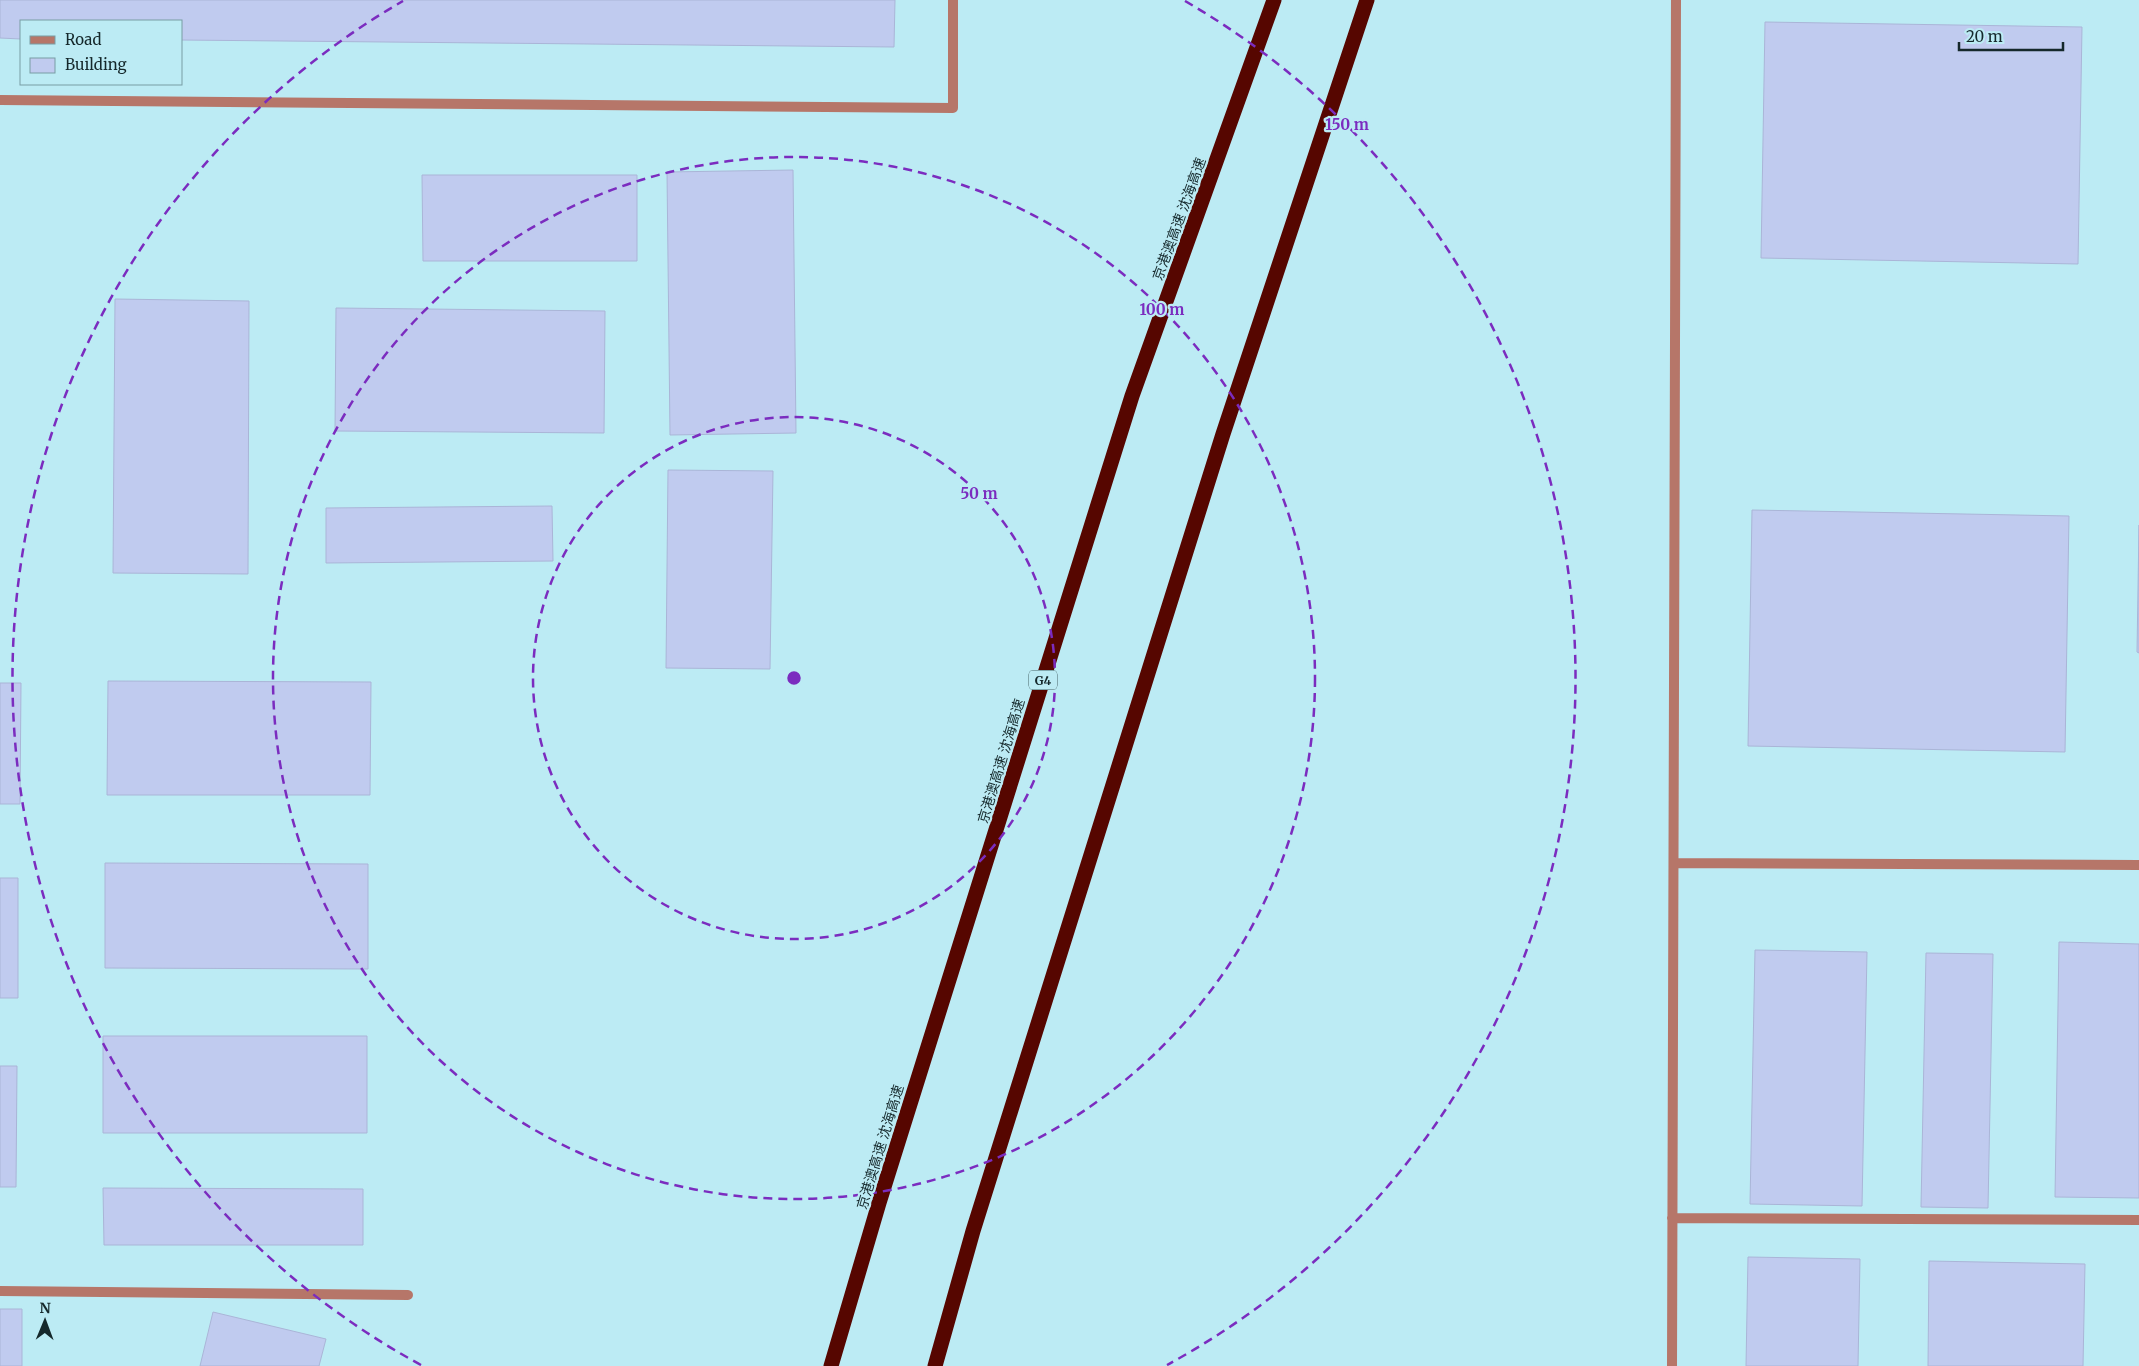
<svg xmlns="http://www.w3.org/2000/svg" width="2139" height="1366" viewBox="0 0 2139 1366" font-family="Merriweather,'Noto Sans SC',serif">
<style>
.building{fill:#c0cbef;stroke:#aab5d7}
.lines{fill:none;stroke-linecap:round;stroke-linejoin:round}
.minor{stroke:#b67669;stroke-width:10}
.motorway{stroke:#560600;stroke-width:15}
.ring{fill:none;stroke:#7b2cbf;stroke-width:2.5;stroke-dasharray:9 6}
.labels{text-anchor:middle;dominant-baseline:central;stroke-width:4.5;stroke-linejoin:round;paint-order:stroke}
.shield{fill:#bcebf4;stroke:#476267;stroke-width:1}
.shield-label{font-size:12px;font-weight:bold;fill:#15282b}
.street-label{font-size:14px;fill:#15282b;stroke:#bcebf4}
.centre{fill:#7b2cbf;stroke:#bcebf4;stroke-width:2.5}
.ring-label{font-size:15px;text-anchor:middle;font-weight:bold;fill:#7b2cbf;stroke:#bcebf4;stroke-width:4.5;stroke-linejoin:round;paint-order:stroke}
</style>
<rect width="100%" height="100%" fill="#bcebf4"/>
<!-- building -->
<path class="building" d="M0,0H895L894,47L181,40V21H21V39L0,38Z
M1765,22L2082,27L2078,264L1761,258Z
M793,170L796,433L670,435L667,172Z
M422,175H637V261H423Z
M115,299L249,301L248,574L113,573Z
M336,308L605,311L604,433L335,431Z
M668,470L773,471L770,669L666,668Z
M552,506L553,561L326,563V508Z
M1752,510L2069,516L2065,752L1748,746Z
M2139,525V653L2137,652Z
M108,681L371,682L370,795H107Z
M0,683H21L20,804H0Z
M105,863L368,864V969L105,968Z
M0,878H18V998H0Z
M2059,942L2139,944V1198L2055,1197Z
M1755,950L1867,952L1862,1206L1750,1204Z
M1926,953L1993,954L1988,1208L1921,1207Z
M103,1036H367V1133H103Z
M0,1066H17L16,1187H0Z
M103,1188L363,1189V1245H104Z
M1748,1257L1860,1259L1858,1366H1746Z
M1929,1261L2085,1264L2083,1366H1928Z
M0,1309H22V1366H0Z
M213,1312L326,1339L319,1366H200Z"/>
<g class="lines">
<!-- minor -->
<path class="minor" d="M0,100L953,108V0
M1674,863L2139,865
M1672,1218L2139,1220
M0,1291L408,1295
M1672,1366L1676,0"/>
<!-- motorway -->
<path class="motorway" d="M831,1366L879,1203L1132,396L1274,0
M935,1366L973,1231L1223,434L1367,0"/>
</g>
<!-- distance rings -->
<g class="ring">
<circle cx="794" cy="678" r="261"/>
<circle cx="794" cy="678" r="521"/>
<path d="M421 1365A782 782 0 0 1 403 1M1185 1A782 782 0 0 1 1167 1365"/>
</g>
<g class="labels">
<!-- shield labels -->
<rect class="shield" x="1029" y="670.5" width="28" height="19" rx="4"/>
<g class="shield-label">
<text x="1043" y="680">G4</text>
</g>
<!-- street labels -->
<g class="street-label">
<text transform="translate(1179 219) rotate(-70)">京港澳高速 沈海高速</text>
<text transform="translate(1001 761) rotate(-73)">京港澳高速 沈海高速</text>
<text transform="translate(880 1147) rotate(-73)">京港澳高速 沈海高速</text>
</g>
</g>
<circle cx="794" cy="678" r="8" class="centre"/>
<g class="ring-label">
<text x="1347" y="130">150 m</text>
<text x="1162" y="315">100 m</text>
<text x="979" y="499">50 m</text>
</g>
<!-- legend -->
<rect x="20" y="20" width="162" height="65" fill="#bcebf4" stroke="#799da4"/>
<rect x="30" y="36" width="25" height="8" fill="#b67669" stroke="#799da4"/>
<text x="65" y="45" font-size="15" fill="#15282b">Road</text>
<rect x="30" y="58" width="25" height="15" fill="#c0cbef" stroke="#799da4"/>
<text x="65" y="70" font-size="15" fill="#15282b">Building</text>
<!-- north arrow -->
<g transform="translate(45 1321) rotate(1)" stroke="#bcebf4" stroke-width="4" paint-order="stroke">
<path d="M0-4L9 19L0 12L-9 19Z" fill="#15282b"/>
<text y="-8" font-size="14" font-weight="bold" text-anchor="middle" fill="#15282b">N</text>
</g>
<!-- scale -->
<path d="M1959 42v8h104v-8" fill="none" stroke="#15282b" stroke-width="2.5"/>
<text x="1966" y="42" font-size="15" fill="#15282b" stroke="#bcebf4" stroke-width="4" paint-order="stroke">20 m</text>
</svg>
